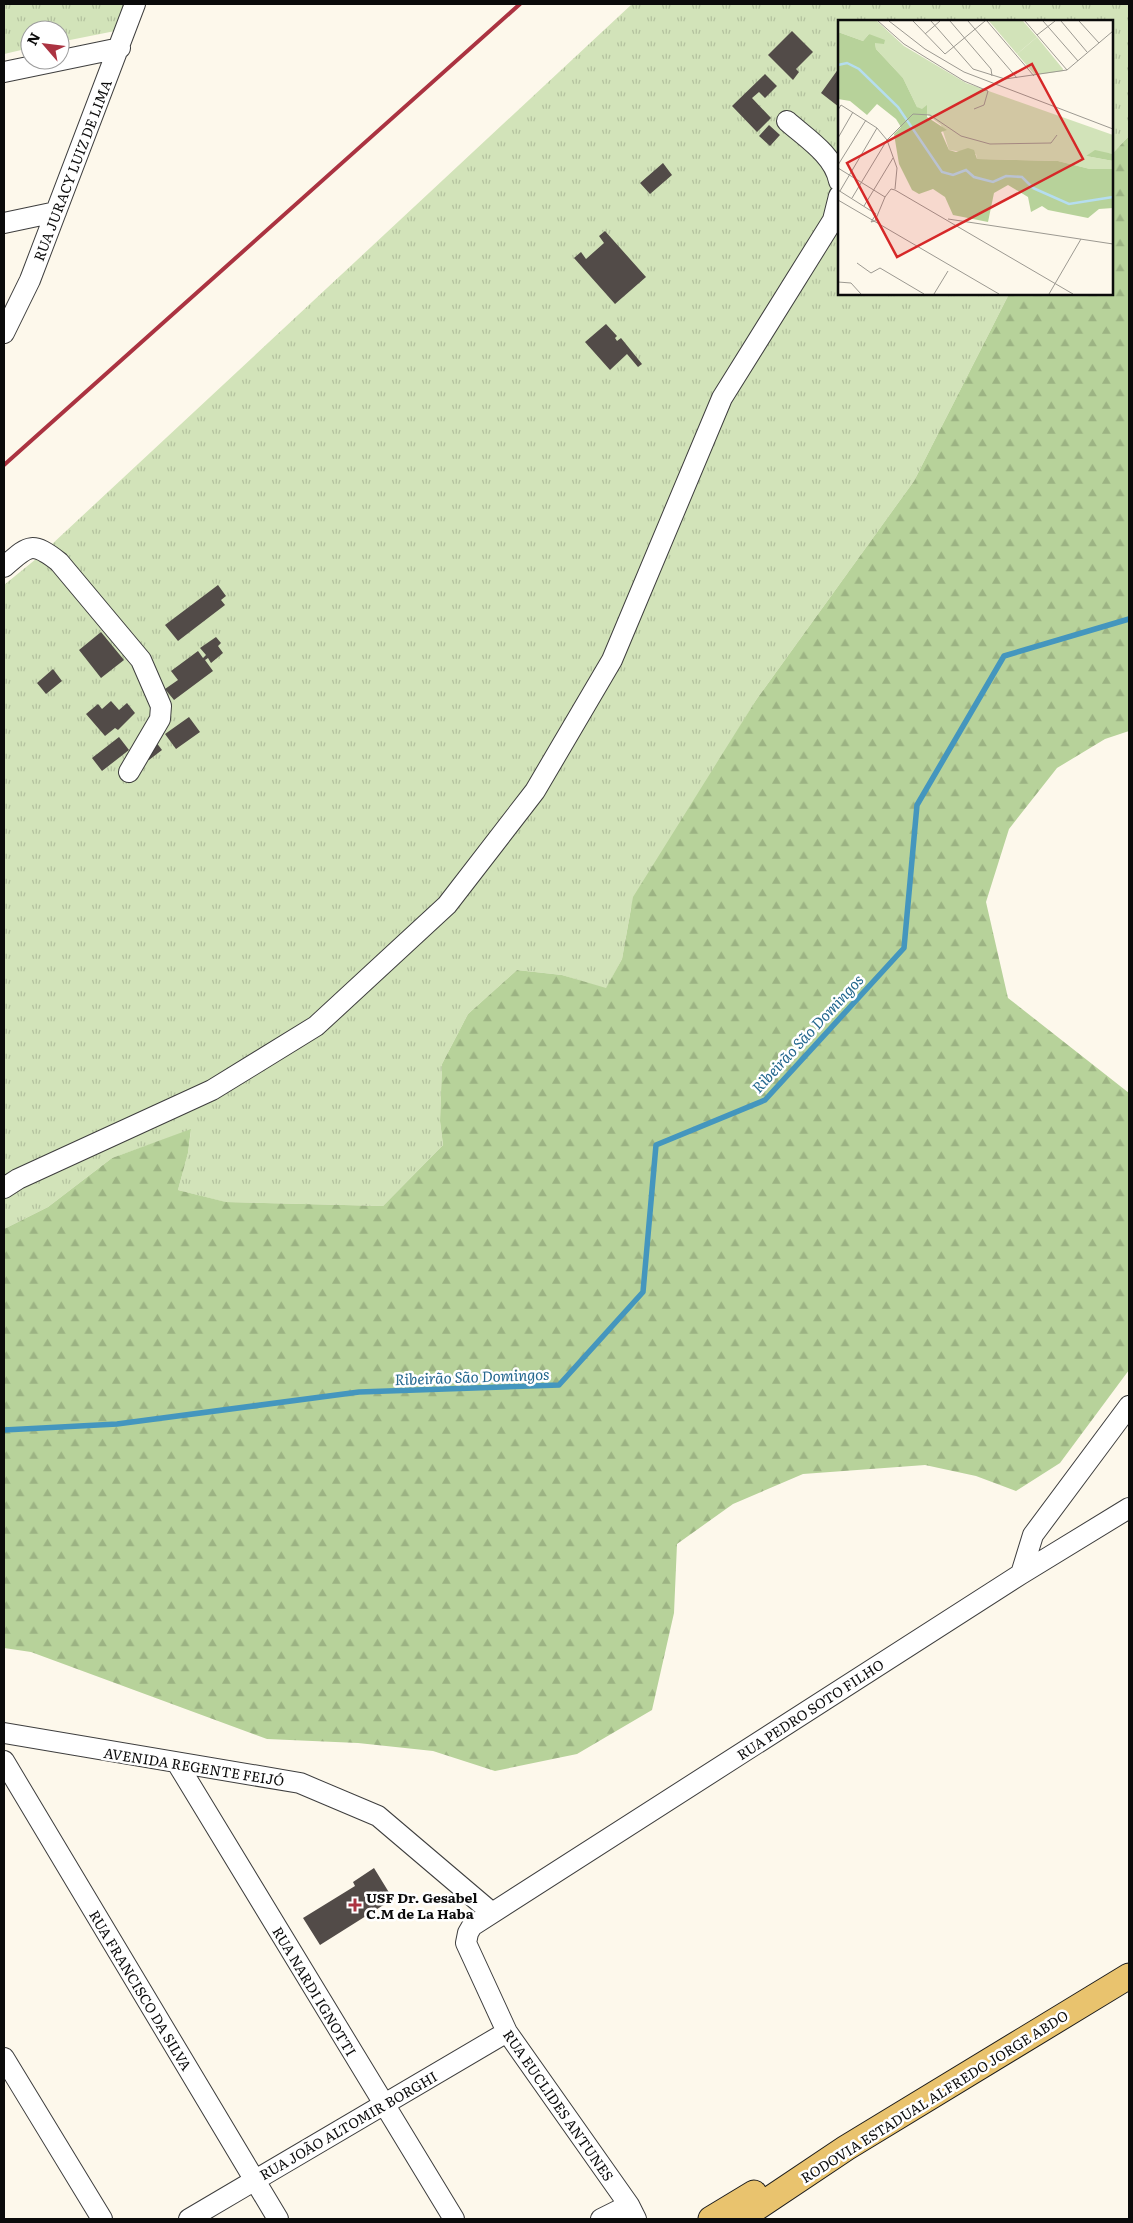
<svg xmlns="http://www.w3.org/2000/svg" width="1133" height="2223" viewBox="0 0 1133 2223" font-family="Literata,serif">
<style>
.grass{fill:url(#grass-tufts)}
.forest{fill:url(#forest-firs)}
.lines{fill:none;stroke-linecap:round;stroke-linejoin:round}
.stream{stroke:#4496be;stroke-width:5.5}
.building{fill:#524b48}
.minor-casing{stroke:#3e3e3e;stroke-width:22}
.major-casing{stroke:#1c1c1c;stroke-width:27}
.minor{stroke:#fff;stroke-width:20}
.major{stroke:#e9c36e;stroke-width:25}
.rail{stroke:#ab3341;stroke-width:4}
.poi-dot{fill:#ab3341;stroke:#fff;stroke-width:2}
.labels{text-anchor:middle;dominant-baseline:central;stroke-width:5;stroke-linejoin:round;paint-order:stroke}
.street-label{font-size:14px;fill:#0b0b0b;stroke:#fff}
.poi-label{font-size:14px;font-weight:bold;fill:#0b0b0b;stroke:#fff;text-anchor:start}
.water-label{font-size:15px;font-style:italic;fill:#23678e;stroke:#fff}
.inset-river{fill:none;stroke:#b5ddef;stroke-width:2.5}
.inset-road{fill:none;stroke:#9c9991;stroke-width:1}
.view{fill:#d62828;fill-opacity:0.15;stroke:#d62828;stroke-width:2.5}
.inset-edge{fill:none;stroke:#0b0b0b;stroke-width:2.5}
</style>
<defs>
<pattern id="grass-tufts" width="24" height="20" patternUnits="userSpaceOnUse" patternTransform="scale(1.25)"><rect width="24" height="20" fill="#d2e3b9"/><path d="M3 7l-1-3M5 7V3M7 7l1-3M15 17l-1-3M17 17v-4M19 17l1-3" fill="none" stroke="#b3c19e"/></pattern>
<pattern id="forest-firs" width="22" height="20" patternUnits="userSpaceOnUse" patternTransform="scale(1.25)"><rect width="22" height="20" fill="#b7d29a"/><path d="M5 1l3.5 6h-7zM16 11l3.5 6h-7z" fill="#9cb383"/></pattern>
</defs>
<rect width="100%" height="100%" fill="#fdf8eb"/>
<!-- grass -->
<path class="grass" d="M4,4H124L115,31L60,42V30H30V48L4,54Z
M632,4H1129V136L1112,154V21H839V294H1009L914,481L756,700L631,908L622,959L606,989L562,975L517,970L468,1014L442,1064L440,1121L443,1145L383,1206L225,1202L178,1190L188,1153L191,1130L112,1158L48,1207L4,1229V585L36,559Z"/>
<!-- forest -->
<path class="forest" d="M1129,136V731L1105,739L1057,768L1009,829L986,902L1008,998L1129,1093V1370L1060,1463L1016,1491L976,1476L925,1465L803,1474L733,1504L677,1544L674,1613L652,1710L577,1754L495,1771L433,1751L358,1743L267,1739L31,1652L4,1648V1229L48,1207L112,1158L191,1129L188,1153L178,1190L226,1202L383,1206L443,1145L440,1121L442,1064L468,1014L517,970L562,975L606,988L622,959L633,897L756,700L914,481L1009,294H1112V154Z"/>
<g class="lines">
<!-- stream -->
<path class="stream" d="M4,1430L117,1424L359,1392L559,1385L643,1292L656,1145L765,1100L904,948L917,805L1004,656L1129,619"/>
</g>
<!-- building -->
<path class="building" d="M792,31L813,52L796,69L799,72L793,80L768,55Z
M839,68V107L821,93Z
M765,74L777,86L765,98L759,92L752,98L771,118L757,132L732,106Z
M769,125L780,135L770,146L759,136Z
M663,163L672,175L650,194L640,183Z
M605,231L646,277L615,304L574,258L581,252L586,259L604,243L599,236Z
M606,324L617,336L615,338L617,341L621,338L642,364L638,367L627,354L610,370L585,342Z
M218,585L226,596L221,600L225,605L178,641L165,625Z
M101,632L124,660L101,678L79,650Z
M216,637L221,643L218,646L223,653L211,663L208,658L205,660L213,671L174,700L165,689L178,680L171,671L198,651L203,658L206,655L200,648Z
M53,669L62,681L46,694L37,683Z
M111,701L119,710L127,703L135,713L118,730L115,728L105,736L86,714L98,704L102,709Z
M189,717L200,732L176,749L165,734Z
M119,737L129,750L102,771L92,758Z
M156,742L162,750L149,760L143,753Z
M374,1868L393,1899L320,1945L303,1918L355,1886L353,1882Z"/>
<g class="lines">
<defs>
<path id="minor" d="M4,72L120,48
M787,121C806,138 834,155 839,181
M4,223L56,212
M4,333L30,280L135,4
M4,567C28,546 31,540 59,562L141,660L161,706L160,719L129,772
M4,1188L18,1179L212,1090L316,1026L447,905L535,791L612,660L722,398L833,220L839,196
M1021,1574L1033,1535L1129,1406
M4,1733L300,1783L378,1816L491,1912
M4,1761L278,2219
M177,1763L454,2219
M4,2058L102,2219
M189,2219L507,2032
M601,2219L629,2205
M636,2219L629,2205L507,2032L466,1943L468,1933L472,1926L1021,1574L1129,1508"/>
<path id="major" d="M711,2219L754,2193
M740,2219L846,2148L1129,1976"/>
</defs>
<!-- minor casing -->
<use href="#minor" class="minor-casing"/>
<!-- major casing -->
<use href="#major" class="major-casing"/>
<!-- minor -->
<use href="#minor" class="minor"/>
<!-- major -->
<use href="#major" class="major"/>
<!-- rail -->
<path class="rail" d="M4,465L520,4"/>
</g>
<!-- markers -->
<path class="poi-dot" d="M352.5 1897.5h5v5h5v5h-5v5h-5v-5h-5v-5h5z"/>
<g class="labels">
<!-- street labels -->
<g class="street-label">
<text transform="translate(72 170) rotate(-69)">RUA JURACY LUIZ DE LIMA</text>
<text transform="translate(810 1709) rotate(-33)">RUA PEDRO SOTO FILHO</text>
<text transform="translate(194 1766) rotate(9)">AVENIDA REGENTE FEIJÓ</text>
<text transform="translate(141 1990) rotate(59)">RUA FRANCISCO DA SILVA</text>
<text transform="translate(315 1991) rotate(59)">RUA NARDI IGNOTTI</text>
<text transform="translate(934 2096) rotate(-32)">RODOVIA ESTADUAL ALFREDO JORGE ABDO</text>
<text transform="translate(559 2105) rotate(55)">RUA EUCLIDES ANTUNES</text>
<text transform="translate(348 2125) rotate(-30)">RUA JOÃO ALTOMIR BORGHI</text>
</g>
<!-- poi labels -->
<g class="poi-label">
<text x="366" y="1897">USF Dr. Gesabel<tspan x="366" dy="16">C.M de La Haba</tspan></text>
</g>
<!-- water labels -->
<g class="water-label">
<text transform="translate(807 1033) rotate(-47)">Ribeirão São Domingos</text>
<text transform="translate(472 1376) rotate(-2)">Ribeirão São Domingos</text>
</g>
</g>
<!-- overview -->
<g transform="translate(838 20)">
<rect width="275" height="275" fill="#fdf8eb"/>
<path d="M0,1H39L66,26L128,63L275,115V134L260,132L248,136L275,141V149H252L220,141L139,139L138,134L111,130L103,105L79,87L65,58L38,29L37,23H41L31,14L25,21L0,12ZM199,17L225,49V51L197,55L179,34Z" fill="#d2e3b9"/>
<path d="M0,12L25,21L31,14L47,20L46,24L37,23L38,29L65,58L79,87L84,89L89,85V97L109,110L103,112L111,130L118,132L130,128L136,130L139,139L220,141L252,149H275V188L261,189L250,198L210,190L204,186L193,192L190,177L170,165L156,173L150,202L115,195L107,177L95,169L81,174L74,170L61,144L56,114L63,107L58,99L39,84L29,95L12,81L0,79ZM257,130L275,134V141L248,136Z" fill="#b7d29a"/>
<path d="M151,1H185L199,17L179,34Z" fill="#d2e3b9"/>
<path class="inset-river" d="M0,45L9,43L21,49L60,87L104,152L115,155L128,150L136,157L155,162L168,156L184,157L195,168M195,168L231,184L275,177"/>
<path class="inset-road" d="M40,1L66,24L126,61L150,71L146,85L136,89M51,1L87,29L126,52L275,109M75,1L107,34L147,1M93,1L135,49L167,59L229,50L275,11M112,1L153,49L154,56M130,1L179,58M149,1L196,56M187,1L229,50M205,1L240,41M223,1L249,32M241,1L261,23M87,14L102,1M199,15L217,1M0,90L3,85L39,108L49,120L59,148L57,169M0,118L15,92M0,145L28,100M0,148L47,177M0,170L38,194M57,170L235,274M2,171L39,108M14,178L49,120L75,94L92,95L123,116L152,124L213,123L219,115M0,180L161,274M26,186L55,138M37,196L33,202L37,201L47,177L53,169L57,170M110,199L275,224M19,243L33,253L42,248L86,274M0,262L13,263L23,274M96,274L110,251M211,274L243,219"/>
<path class="view" d="M194,44L245,139L59,237L9,143Z"/>
<rect width="275" height="275" class="inset-edge"/>
</g>
<!-- border -->
<rect width="1133" height="2223" fill="none" stroke="#0b0b0b" stroke-width="10"/>
<!-- north arrow -->
<g transform="translate(45 45) rotate(298)"><circle r="24" fill="#ffffff" stroke="#9d9d9d"/>
<path d="M0-4L9 19L0 12L-9 19Z" fill="#ab3341"/>
<text y="-8" font-size="14" font-weight="bold" text-anchor="middle" fill="#0b0b0b">N</text>
</g>
</svg>
